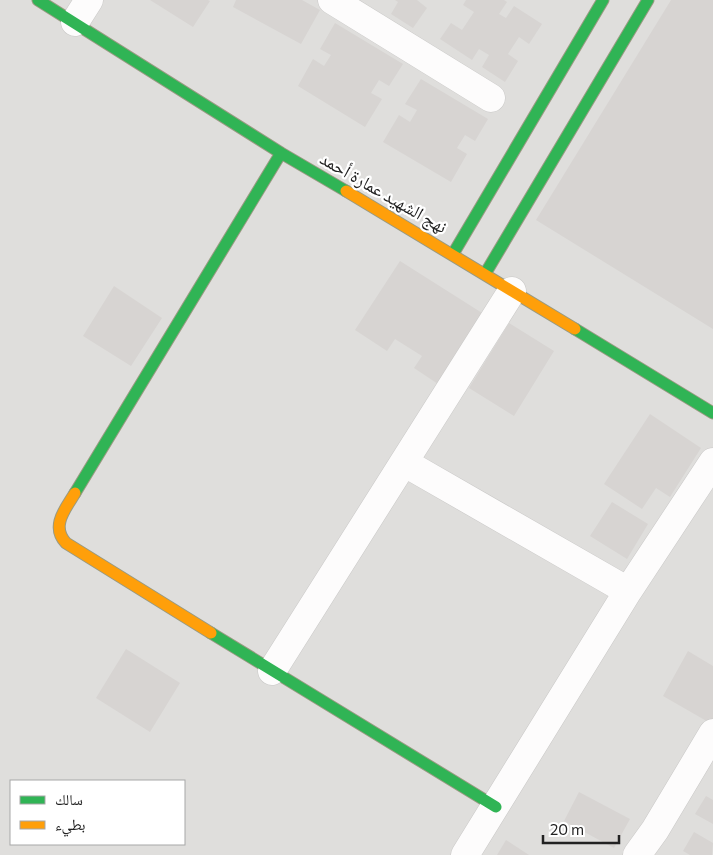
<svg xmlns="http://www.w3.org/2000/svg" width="713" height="855" viewBox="0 0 713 855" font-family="Commissioner,'Noto Naskh Arabic',sans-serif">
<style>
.residential{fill:#dfdedc;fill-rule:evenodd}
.building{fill:#d7d4d2}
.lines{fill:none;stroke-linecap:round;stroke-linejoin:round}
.street-casing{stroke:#c9c8c7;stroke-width:29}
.fast-casing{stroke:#999a82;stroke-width:13}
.slow-casing{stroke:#999a82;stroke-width:13}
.street{stroke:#fdfcfc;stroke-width:28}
.fast{stroke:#30b455;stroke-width:11}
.slow{stroke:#ff9f0a;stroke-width:11}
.labels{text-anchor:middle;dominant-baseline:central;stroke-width:4.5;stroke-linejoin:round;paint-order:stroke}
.street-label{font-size:18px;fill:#222;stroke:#fff}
</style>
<rect width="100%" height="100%" fill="#f0eeeb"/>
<!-- residential -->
<path class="residential" d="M0,0H713V855H0ZM11,781H184V844H11Z"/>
<!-- building -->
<path class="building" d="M150,0H208L210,1L193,27Z
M236,0H302L320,10L301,44L233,7Z
M395,0H417L427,8L413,28L391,14L398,2Z
M466,0H504L507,2L499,14L506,18L514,6L542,24L529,44L519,37L508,54L518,61L505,82L482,67L489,55L479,49L472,60L440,39L451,23L462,30L474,12L463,5Z
M671,0H713V329L536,220Z
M335,23L403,64L389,86L379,80L371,93L382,99L365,127L298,86L313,59L324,66L331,55L320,49Z
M421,79L488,119L475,141L465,135L457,148L467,154L451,182L383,142L399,115L410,122L417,110L405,104Z
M400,261L490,318L444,388L414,368L422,356L395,339L387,351L355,330Z
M114,286L162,318L131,366L83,336Z
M509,323L554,351L514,416L469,388Z
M650,414L701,448L670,497L656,488L642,509L604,484Z
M612,502L648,524L627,559L590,536Z
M126,649L180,683L150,732L96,698Z
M688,651L713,666V718L710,723L663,696Z
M579,792L630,819L614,848L564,821Z
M706,796L713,800V824L695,814Z
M694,832L713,843L712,855H690L683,851Z
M506,840L529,855H497Z"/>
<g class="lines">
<defs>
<path id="street" d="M332,0L491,98
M75,22L89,0
M405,463L628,591
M272,671L512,291
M465,855L628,591L713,462
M637,855L655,830L713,733"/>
<path id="fast" d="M38,0L281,153L346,191
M453,254L603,0
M485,274L648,0
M575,329L713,413
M75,493L281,153
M211,633L496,807"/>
<path id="slow" d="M346,191L575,329
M75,493C66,508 50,526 66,543L211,633"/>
</defs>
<!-- street casing -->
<use href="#street" class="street-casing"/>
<!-- fast casing -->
<use href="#fast" class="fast-casing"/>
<!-- slow casing -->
<use href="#slow" class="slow-casing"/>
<!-- street -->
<use href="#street" class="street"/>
<!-- fast -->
<use href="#fast" class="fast"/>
<!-- slow -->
<use href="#slow" class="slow"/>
</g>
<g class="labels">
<!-- street labels -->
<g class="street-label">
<text transform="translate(384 192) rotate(30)">نهج الشهيد عمارة أحمد</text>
</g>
</g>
<!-- legend -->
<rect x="10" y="780" width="175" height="65" fill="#ffffff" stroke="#a7a7a7"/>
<rect x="20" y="796" width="25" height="8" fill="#30b455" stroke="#a7a7a7"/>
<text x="55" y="805" font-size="15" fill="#222222">سالك</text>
<rect x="20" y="821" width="25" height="8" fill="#ff9f0a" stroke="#a7a7a7"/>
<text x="55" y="830" font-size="15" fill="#222222">بطيء</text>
<!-- scale -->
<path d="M543 835v8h76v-8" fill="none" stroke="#222222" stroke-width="2.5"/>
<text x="550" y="835" font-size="15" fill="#222222" stroke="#ffffff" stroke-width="4" paint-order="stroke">20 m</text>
</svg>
